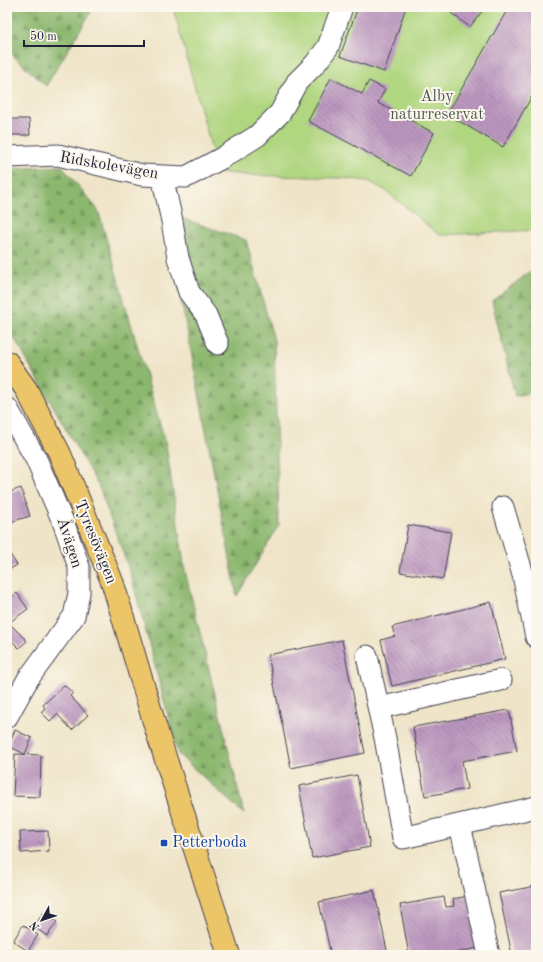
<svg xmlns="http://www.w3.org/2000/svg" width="543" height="962" viewBox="0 0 543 962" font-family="'Old Standard TT',serif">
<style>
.forest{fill:url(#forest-firs);stroke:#576c54}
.green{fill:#b0d680;stroke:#697c5e}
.building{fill:url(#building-back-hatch)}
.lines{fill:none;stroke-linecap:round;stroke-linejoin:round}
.minor-casing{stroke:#413f50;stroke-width:23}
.major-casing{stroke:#413f50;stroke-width:24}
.minor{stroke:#fff;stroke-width:21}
.major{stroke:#ecc569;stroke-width:22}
.transit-dot{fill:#1a4fb4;stroke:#fbf7ec;stroke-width:1.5}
.labels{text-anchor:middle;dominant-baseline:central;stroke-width:4;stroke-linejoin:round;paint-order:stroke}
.park-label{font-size:16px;fill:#4d5850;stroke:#fbf7ec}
.street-label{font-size:16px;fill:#22223b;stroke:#fbf7ec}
.transit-label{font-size:16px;fill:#164399;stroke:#fbf7ec;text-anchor:start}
</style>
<defs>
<pattern id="forest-firs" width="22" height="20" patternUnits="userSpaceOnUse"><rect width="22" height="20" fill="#8cb76e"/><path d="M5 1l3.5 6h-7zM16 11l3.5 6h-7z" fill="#72945c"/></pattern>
<pattern id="building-back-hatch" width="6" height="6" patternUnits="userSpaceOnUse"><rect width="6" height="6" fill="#bb96bf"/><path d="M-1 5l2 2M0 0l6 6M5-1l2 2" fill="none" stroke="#987a9c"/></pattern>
</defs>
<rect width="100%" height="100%" fill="#fbf7ec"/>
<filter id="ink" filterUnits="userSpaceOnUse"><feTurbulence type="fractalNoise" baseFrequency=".025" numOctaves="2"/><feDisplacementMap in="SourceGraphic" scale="8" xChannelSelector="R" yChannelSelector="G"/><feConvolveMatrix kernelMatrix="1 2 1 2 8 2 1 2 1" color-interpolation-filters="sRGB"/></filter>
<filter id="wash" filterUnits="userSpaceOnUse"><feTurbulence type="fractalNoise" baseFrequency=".012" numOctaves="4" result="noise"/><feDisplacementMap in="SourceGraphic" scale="16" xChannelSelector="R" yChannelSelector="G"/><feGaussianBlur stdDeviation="0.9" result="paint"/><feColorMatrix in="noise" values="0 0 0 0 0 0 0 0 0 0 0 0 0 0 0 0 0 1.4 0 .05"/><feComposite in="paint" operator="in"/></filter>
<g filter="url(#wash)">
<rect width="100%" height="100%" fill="#efe4c7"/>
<!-- forest -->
<path class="forest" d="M7,7H94L46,86L7,50Z
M62,166L98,210L166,445L185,571L244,814L178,754L131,575L99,487L12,334L7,329V169Z
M163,212L246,240L274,340L279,525L237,596L188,335Z
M536,267V391L515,396L492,301Z"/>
<!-- green -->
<path class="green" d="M173,7H536V230L442,235L438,234L385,190L368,181L342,178L246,175L218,172Z"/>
<g id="blocks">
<!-- building -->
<path class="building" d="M358,7H406L384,72L340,56Z
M455,7H477L482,11L470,27L451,13Z
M509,7H536V89L503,147L447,114Z
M331,78L362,94L369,81L385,89L378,103L434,133L411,176L308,121Z
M7,119H29L30,135H7Z
M21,488L30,516L7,523V493Z
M408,525L451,532L443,579L400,572Z
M7,550L17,565L7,571Z
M17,593L28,609L7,624V600Z
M491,602L505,659L392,686L381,640L395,636L392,627Z
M12,626L27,641L19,648L7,636V630Z
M342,640L365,753L291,768L268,655Z
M64,685L73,693L70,696L88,715L72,730L57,714L50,721L41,712L45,708L43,705Z
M509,710L517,751L462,761L467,789L425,796L413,727Z
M15,730L32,738L25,754L8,746Z
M15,754L41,755L40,797L13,796Z
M357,775L370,847L312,858L299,786Z
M48,831L49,851L21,853L20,832Z
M536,886V955H512L499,893Z
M374,890L388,955H331L319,902Z
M468,896L478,948L455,953V955H409L400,905L444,897L446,907L454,906L453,899Z
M43,913L57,922L47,936L34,927Z
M23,925L38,935L28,951L13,941Z"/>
</g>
</g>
<g filter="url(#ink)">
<use href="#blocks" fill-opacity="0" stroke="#413f50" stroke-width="1"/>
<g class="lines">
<defs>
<path id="minor" d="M7,157L58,155L142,175L186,177L222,158L257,136L280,113L297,82L315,64L328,47L342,7
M162,176L172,221L178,258L189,292L206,315L218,344
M7,408L36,459L64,524L79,567V593L74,616L28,679L7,717
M503,507L523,575L536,637
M367,656L385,738L403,838L536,807
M379,708L501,680
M460,825L489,955"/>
<path id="major" d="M7,362L26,389L60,454L113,584L157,732L229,955"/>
</defs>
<!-- minor casing -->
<use href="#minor" class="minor-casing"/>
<!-- major casing -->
<use href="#major" class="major-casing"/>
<!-- minor -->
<use href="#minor" class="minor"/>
<!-- major -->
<use href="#major" class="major"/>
</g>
</g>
<!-- markers -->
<rect class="transit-dot" x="160" y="839" width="8" height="8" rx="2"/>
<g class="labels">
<!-- park labels -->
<g class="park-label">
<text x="437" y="97">Alby<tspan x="437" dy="18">naturreservat</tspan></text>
</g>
<!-- street labels -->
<g class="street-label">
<text transform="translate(109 166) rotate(10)">Ridskolevägen</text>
<text transform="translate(95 542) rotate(68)">Tyresövägen</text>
<text transform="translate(69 543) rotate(72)">Åvägen</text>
</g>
<!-- transit labels -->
<g class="transit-label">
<text x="172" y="843">Petterboda</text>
</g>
</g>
<!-- margin -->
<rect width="543" height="962" fill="none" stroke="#fbf7ec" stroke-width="24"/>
<!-- north arrow -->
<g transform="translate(42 920) rotate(230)" stroke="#fbf7ec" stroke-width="3" paint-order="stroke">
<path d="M0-3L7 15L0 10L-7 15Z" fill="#22223b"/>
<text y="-6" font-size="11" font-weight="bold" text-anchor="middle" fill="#22223b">N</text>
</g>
<!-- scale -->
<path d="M24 40v6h120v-6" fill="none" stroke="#22223b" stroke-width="2"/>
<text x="30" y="40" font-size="12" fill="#22223b" stroke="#fbf7ec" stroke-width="3" paint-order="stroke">50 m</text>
</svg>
